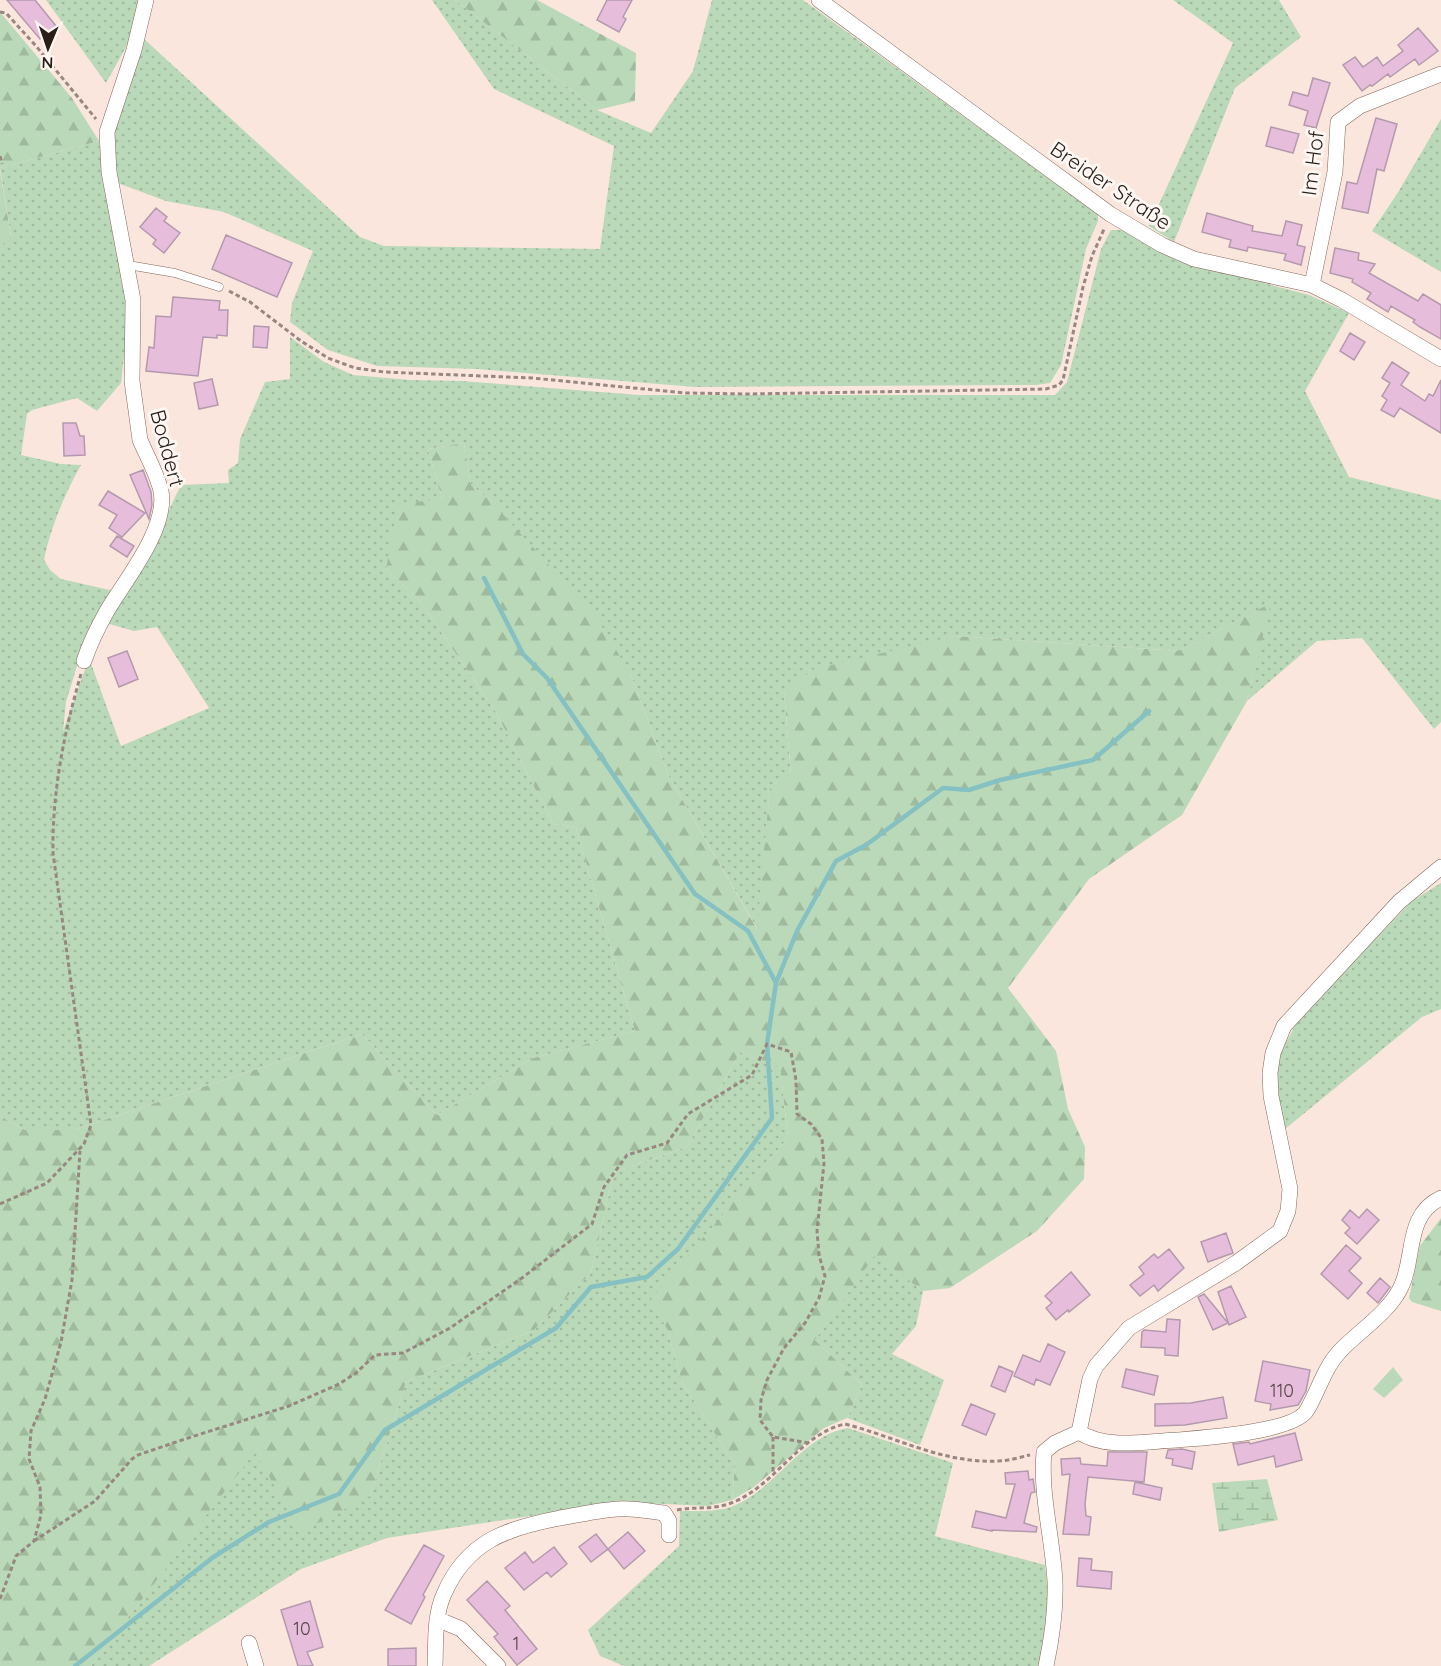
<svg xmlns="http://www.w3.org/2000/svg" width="1441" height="1666" viewBox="0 0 1441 1666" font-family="Quicksand,sans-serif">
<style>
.grass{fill:url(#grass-dots)}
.forest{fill:url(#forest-firs)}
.wetland{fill:url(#wetland-marsh)}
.garden{fill:#b9d9b8}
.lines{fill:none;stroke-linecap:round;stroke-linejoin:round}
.stream{stroke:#85c0c3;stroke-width:4.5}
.building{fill:#e6bedc;stroke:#b499ad;stroke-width:1.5}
.lane-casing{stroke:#846659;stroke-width:9}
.street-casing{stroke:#846659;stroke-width:16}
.path{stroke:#988780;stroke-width:3;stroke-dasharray:4.5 3;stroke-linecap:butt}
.lane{stroke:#fff;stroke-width:8}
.street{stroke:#fff;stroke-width:15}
.labels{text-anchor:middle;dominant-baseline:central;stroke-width:6;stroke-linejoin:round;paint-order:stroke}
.number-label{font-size:18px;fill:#594649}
.street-label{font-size:21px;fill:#2a1e18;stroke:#fef7f3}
</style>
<defs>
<pattern id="grass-dots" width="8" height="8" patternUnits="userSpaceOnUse" patternTransform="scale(1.5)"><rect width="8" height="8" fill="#b9d9b8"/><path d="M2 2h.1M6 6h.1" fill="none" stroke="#9fba9d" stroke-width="1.8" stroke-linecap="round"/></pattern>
<pattern id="forest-firs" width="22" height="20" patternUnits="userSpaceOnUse" patternTransform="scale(1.5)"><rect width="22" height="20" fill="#b9d9b8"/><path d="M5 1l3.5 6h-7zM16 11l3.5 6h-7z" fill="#9fba9d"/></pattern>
<pattern id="wetland-marsh" width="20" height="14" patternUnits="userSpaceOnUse" patternTransform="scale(1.5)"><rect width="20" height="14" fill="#b9d9b8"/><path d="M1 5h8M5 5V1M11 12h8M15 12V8" fill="none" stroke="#9fba9d"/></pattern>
</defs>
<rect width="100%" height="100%" fill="#fbe6dd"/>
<!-- grass -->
<path class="grass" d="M46,0H139L131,38L106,83Z
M432,0H455L597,110L651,133L693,71L712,0H803L1098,214V221L1086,249L1061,365L1050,383L1036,385L695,387L478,369L377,366L328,350L290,322L292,303L313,251L224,212L166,201L115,182L111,136L143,38L360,237L384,246L600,249L614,146L494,89Z
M1173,0H1279L1301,37L1235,88L1174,242L1149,226L1233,43Z
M1441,119V272L1372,231L1397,194Z
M99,141L103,178L121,267L128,321L121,383L97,411L77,398L32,410L27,414L21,455L61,464L81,465C65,493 50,529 44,560L50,570L61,579L114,591L84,643L66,702L63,731L89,658L121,746L209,708L157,627L134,631L106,623L167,514L181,485L229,483L228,470L238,463L240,439L265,382L290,379V337L324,362L353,375L410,380L462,381L639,395H1055L1067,382L1101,249L1111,230H1125L1177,260L1309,295L1349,313L1305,391L1349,477L1441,500V722L1434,729L1362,638L1317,641L1247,701L1270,604L1179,651L955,636L784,692L791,775L770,786L758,930L668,775L631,675L491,501L471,485L464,443L428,449L442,499L386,569L419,600L496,712L553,824L576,828L635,1031L533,1058L437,1115L362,1034L74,1130H25L0,1116V246L11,236L0,168Z
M1441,883V1009L1422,1017L1285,1129L1276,1087L1280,1053L1299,1019L1412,901Z
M740,1052L780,1066L788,1138L652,1299L667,1329L682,1382L735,1465L732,1500L708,1506L621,1502L387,1538L301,1569L149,1666H91L255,1451L370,1496L406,1382L534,1330L591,1273L614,1172L687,1147Z
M875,1254L923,1291L916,1326L892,1354L944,1380L920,1445L847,1418L862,1385L815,1340Z
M848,1428L953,1463L935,1536L1045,1565C1050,1600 1046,1631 1039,1666H624L600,1656L588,1630L679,1546L680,1511C698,1511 714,1512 731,1507C775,1491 800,1436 848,1428Z"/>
<!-- forest -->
<path class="forest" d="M455,0H537L636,53L635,101L597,110Z
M0,12L72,98L99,141L0,168Z
M0,171L11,236L0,246Z
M464,443L471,485L491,501L597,618L631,675L668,775L757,929L770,786L791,774L784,692L814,669L955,636L1179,651L1271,603L1247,701L1182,815L1089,879L1008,988L1056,1051L1068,1109L1085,1147L1084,1179L1037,1231L950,1288L923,1291L875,1255L815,1340L862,1385L847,1418L824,1428L754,1487L732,1500L735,1465L682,1382L667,1329L651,1299L788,1138L780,1067L740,1052L687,1147L614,1172L591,1273L534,1330L406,1382L370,1496L301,1532L255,1452L91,1666H0V1116L25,1130H74L362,1034L437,1115L533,1058L635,1031L576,828L553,824L496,712L419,600L386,569L398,504L442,499L428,449Z
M1441,1218V1311L1412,1302L1409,1298L1420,1246Z"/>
<!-- wetland -->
<path class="wetland" d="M1267,1479L1278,1520L1219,1532L1212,1483Z"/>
<!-- garden -->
<path class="garden" d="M1393,1367L1403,1380L1384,1398L1373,1389Z"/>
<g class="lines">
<!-- stream -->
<path class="stream" d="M776,983L797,931L836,861L866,845L943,788L969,790L1000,780L1093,760L1149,711
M75,1666L212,1558L269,1522L339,1494L385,1430L556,1328L591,1287L647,1277L678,1249L772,1118L767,1044L776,983L748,931L695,894L547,678L523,654L484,578"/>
</g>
<!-- building -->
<path class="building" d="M7,0H35L56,26L40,39Z
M607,0H632L623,17L626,19L619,32L597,20Z
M1418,28L1438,51L1419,65L1415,59L1390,77L1388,74L1372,86L1370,85L1362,91L1343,65L1355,57L1363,67L1377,57L1383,66L1403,51L1398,45Z
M1313,78L1330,83L1316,128L1304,125L1308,111L1289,105L1293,92L1308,96Z
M1376,118L1397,124L1384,171L1377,169L1368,213L1342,208L1347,182L1357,184Z
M1271,127L1299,134L1293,153L1266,146Z
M156,208L167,217L164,221L180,233L164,253L153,244L156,240L140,227Z
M1207,213L1253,226L1252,231L1282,236L1286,221L1302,225L1297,245L1305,247L1301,265L1284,260L1286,254L1248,247L1247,251L1229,247L1231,240L1202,232Z
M226,235L292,263L277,297L212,269Z
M1335,248L1359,253L1358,260L1375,264L1369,273L1418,301L1423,294L1441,305V339L1420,327L1413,322L1415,320L1391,306L1388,312L1367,299L1371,293L1352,282L1353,279L1330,273Z
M173,297L220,301L219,310H228L227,336L217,335V338L203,337L198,376L146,371L149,347L154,348L156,316L171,317Z
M254,326L269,327L267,348L253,347Z
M1350,333L1365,342L1354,360L1340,351Z
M1392,362L1409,373L1401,385L1425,401L1429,394L1433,396L1441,380V433L1400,408L1394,417L1381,410L1387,400L1382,396L1390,383L1382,378Z
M212,379L218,405L199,409L194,383Z
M63,423H76L80,436H84L85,455L64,456Z
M143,470L151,492L152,505L149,519L130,475Z
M108,491L145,513L122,537L109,528L117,515L99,505Z
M117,536L134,546L127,557L110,546Z
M127,651L138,679L119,687L108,658Z
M1367,1209L1379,1220L1357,1244L1345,1233L1350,1228L1342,1220L1350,1210L1359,1218Z
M1226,1233L1233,1253L1208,1262L1201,1242Z
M1346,1245L1361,1258L1349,1271L1362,1283L1348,1299L1321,1274Z
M1169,1249L1184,1268L1158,1291L1154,1285L1140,1296L1130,1285L1144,1274L1139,1267L1154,1254L1158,1258Z
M1071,1272L1090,1295L1069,1312L1068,1310L1056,1320L1046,1308L1052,1303L1045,1296Z
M1380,1278L1390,1287L1378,1303L1367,1293Z
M1231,1286L1246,1317L1229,1325L1218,1292Z
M1204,1294L1228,1323L1213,1330L1198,1297Z
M1167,1319L1180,1320L1178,1356L1165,1355V1348L1141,1347L1142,1332L1144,1330L1166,1332Z
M1048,1344L1065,1352L1050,1385L1036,1379L1034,1385L1014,1376L1023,1355L1040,1362Z
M1263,1361L1310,1370L1306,1391L1298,1405L1270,1410L1271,1404L1255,1401Z
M999,1366L1013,1372L1005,1392L991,1386Z
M1126,1369L1158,1376L1154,1395L1122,1387Z
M1223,1397L1227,1418L1185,1425L1155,1426V1404L1191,1403Z
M971,1404L995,1414L986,1435L962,1425Z
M1295,1433L1302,1460L1276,1467L1274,1456L1238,1465L1233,1444L1249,1442L1250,1444Z
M1182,1449L1195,1452L1192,1469L1172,1465L1173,1459L1166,1458L1168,1450Z
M1108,1452H1147L1144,1482L1088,1477L1085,1504L1086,1516L1091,1517L1089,1535L1063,1534L1070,1474L1062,1475L1061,1459L1080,1458L1081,1464L1107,1466Z
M1028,1471L1029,1480L1033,1479L1035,1492L1031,1493L1024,1523L1037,1527L1036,1532L992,1530V1531L972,1527L976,1511L1006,1518L1015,1484H1006L1005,1473Z
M1135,1482L1162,1488L1160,1500L1133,1494Z
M628,1532L645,1551L624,1569L608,1549Z
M596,1534L608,1549L591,1562L579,1547Z
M424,1545L444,1556L423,1595L425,1597L411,1624L385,1610Z
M554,1547L567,1564L551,1577L547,1572L524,1590L505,1568L525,1552L533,1563Z
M1079,1558L1092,1559L1091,1570L1112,1572L1111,1589L1077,1586Z
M487,1581L510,1606L505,1610L537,1649L517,1665L494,1637L498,1634L467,1600Z
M310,1601L323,1647L307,1652L313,1666H298L281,1610Z
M416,1648V1666H388V1649Z"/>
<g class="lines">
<defs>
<path id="lane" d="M128,265L175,273L219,287"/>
<path id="street" d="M819,0L1110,214L1162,245L1194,259L1312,285L1342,300L1441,359
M1312,285L1335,172L1338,122L1360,106L1441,74
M84,661C90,643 98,627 107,611C125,580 168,529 161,491C157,474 147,456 140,440L132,381L133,300L109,172L107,132L134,50L146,0
M1079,1432C1106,1450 1146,1441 1177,1440C1202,1438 1295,1432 1307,1410C1319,1390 1324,1368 1340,1351C1359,1331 1387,1314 1400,1289C1416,1259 1404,1215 1441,1198
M437,1619L461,1629L498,1666
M249,1643L256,1666
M435,1666C436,1642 434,1616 444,1594C467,1541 507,1528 560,1518C579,1515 599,1510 618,1509C633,1508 649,1511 664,1513L669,1521V1535
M1046,1666C1052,1638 1056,1611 1055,1582C1053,1539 1040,1495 1044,1452L1055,1443L1079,1432L1090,1379L1096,1366L1129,1328L1236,1263L1280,1231L1288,1211L1290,1189L1271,1096L1270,1073L1273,1053L1284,1026L1399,902L1441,867"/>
</defs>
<!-- lane casing -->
<use href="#lane" class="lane-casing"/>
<!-- street casing -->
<use href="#street" class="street-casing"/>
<!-- path -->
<path class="path" d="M0,12L6,13L36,46L96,119
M0,156L2,164
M229,291L250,302L301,341L328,358L355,368L384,372L532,378L685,393L748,394L1046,389L1059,385L1063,380L1083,287L1092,256L1105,227
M0,1204L47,1183L84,1144L91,1125L53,853C52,793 64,732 81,674
M773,1437V1474
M677,1510C699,1506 714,1511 736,1501C776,1483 801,1434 845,1424C896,1437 944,1464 998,1461C1009,1461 1020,1457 1030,1455
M34,1541L95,1501L132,1459L138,1455L188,1438L289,1406L339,1384L356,1373L375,1355L403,1353L450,1328L522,1278L592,1224L604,1187L627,1155L667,1143L688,1114L752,1075L767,1044L791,1052L796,1080L797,1114L811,1124L822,1139L824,1163L817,1231L819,1255L825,1276L819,1298L805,1323L784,1348L767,1380L761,1400L760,1420L773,1437L809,1443
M0,1599L16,1556L34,1541L41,1515L40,1487L29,1459L31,1431L45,1399L61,1342L72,1280L80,1151"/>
<!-- lane -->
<use href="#lane" class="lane"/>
<!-- street -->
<use href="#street" class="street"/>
</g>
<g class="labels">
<!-- number labels -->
<g class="number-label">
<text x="1282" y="1390">110</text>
<text x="302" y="1628">10</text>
<text x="516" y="1643">1</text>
</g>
<!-- street labels -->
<g class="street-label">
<text transform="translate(1312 163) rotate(-83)">Im Hof</text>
<text transform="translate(1111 185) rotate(34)">Breider Straße</text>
<text transform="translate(168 448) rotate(75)">Boddert</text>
</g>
</g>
<!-- north arrow -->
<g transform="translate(48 48) rotate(182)" stroke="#fef7f3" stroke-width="4.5" paint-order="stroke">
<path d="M0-4.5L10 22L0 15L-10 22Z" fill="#2a1e18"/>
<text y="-9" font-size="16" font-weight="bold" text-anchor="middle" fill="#2a1e18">N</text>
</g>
</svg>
